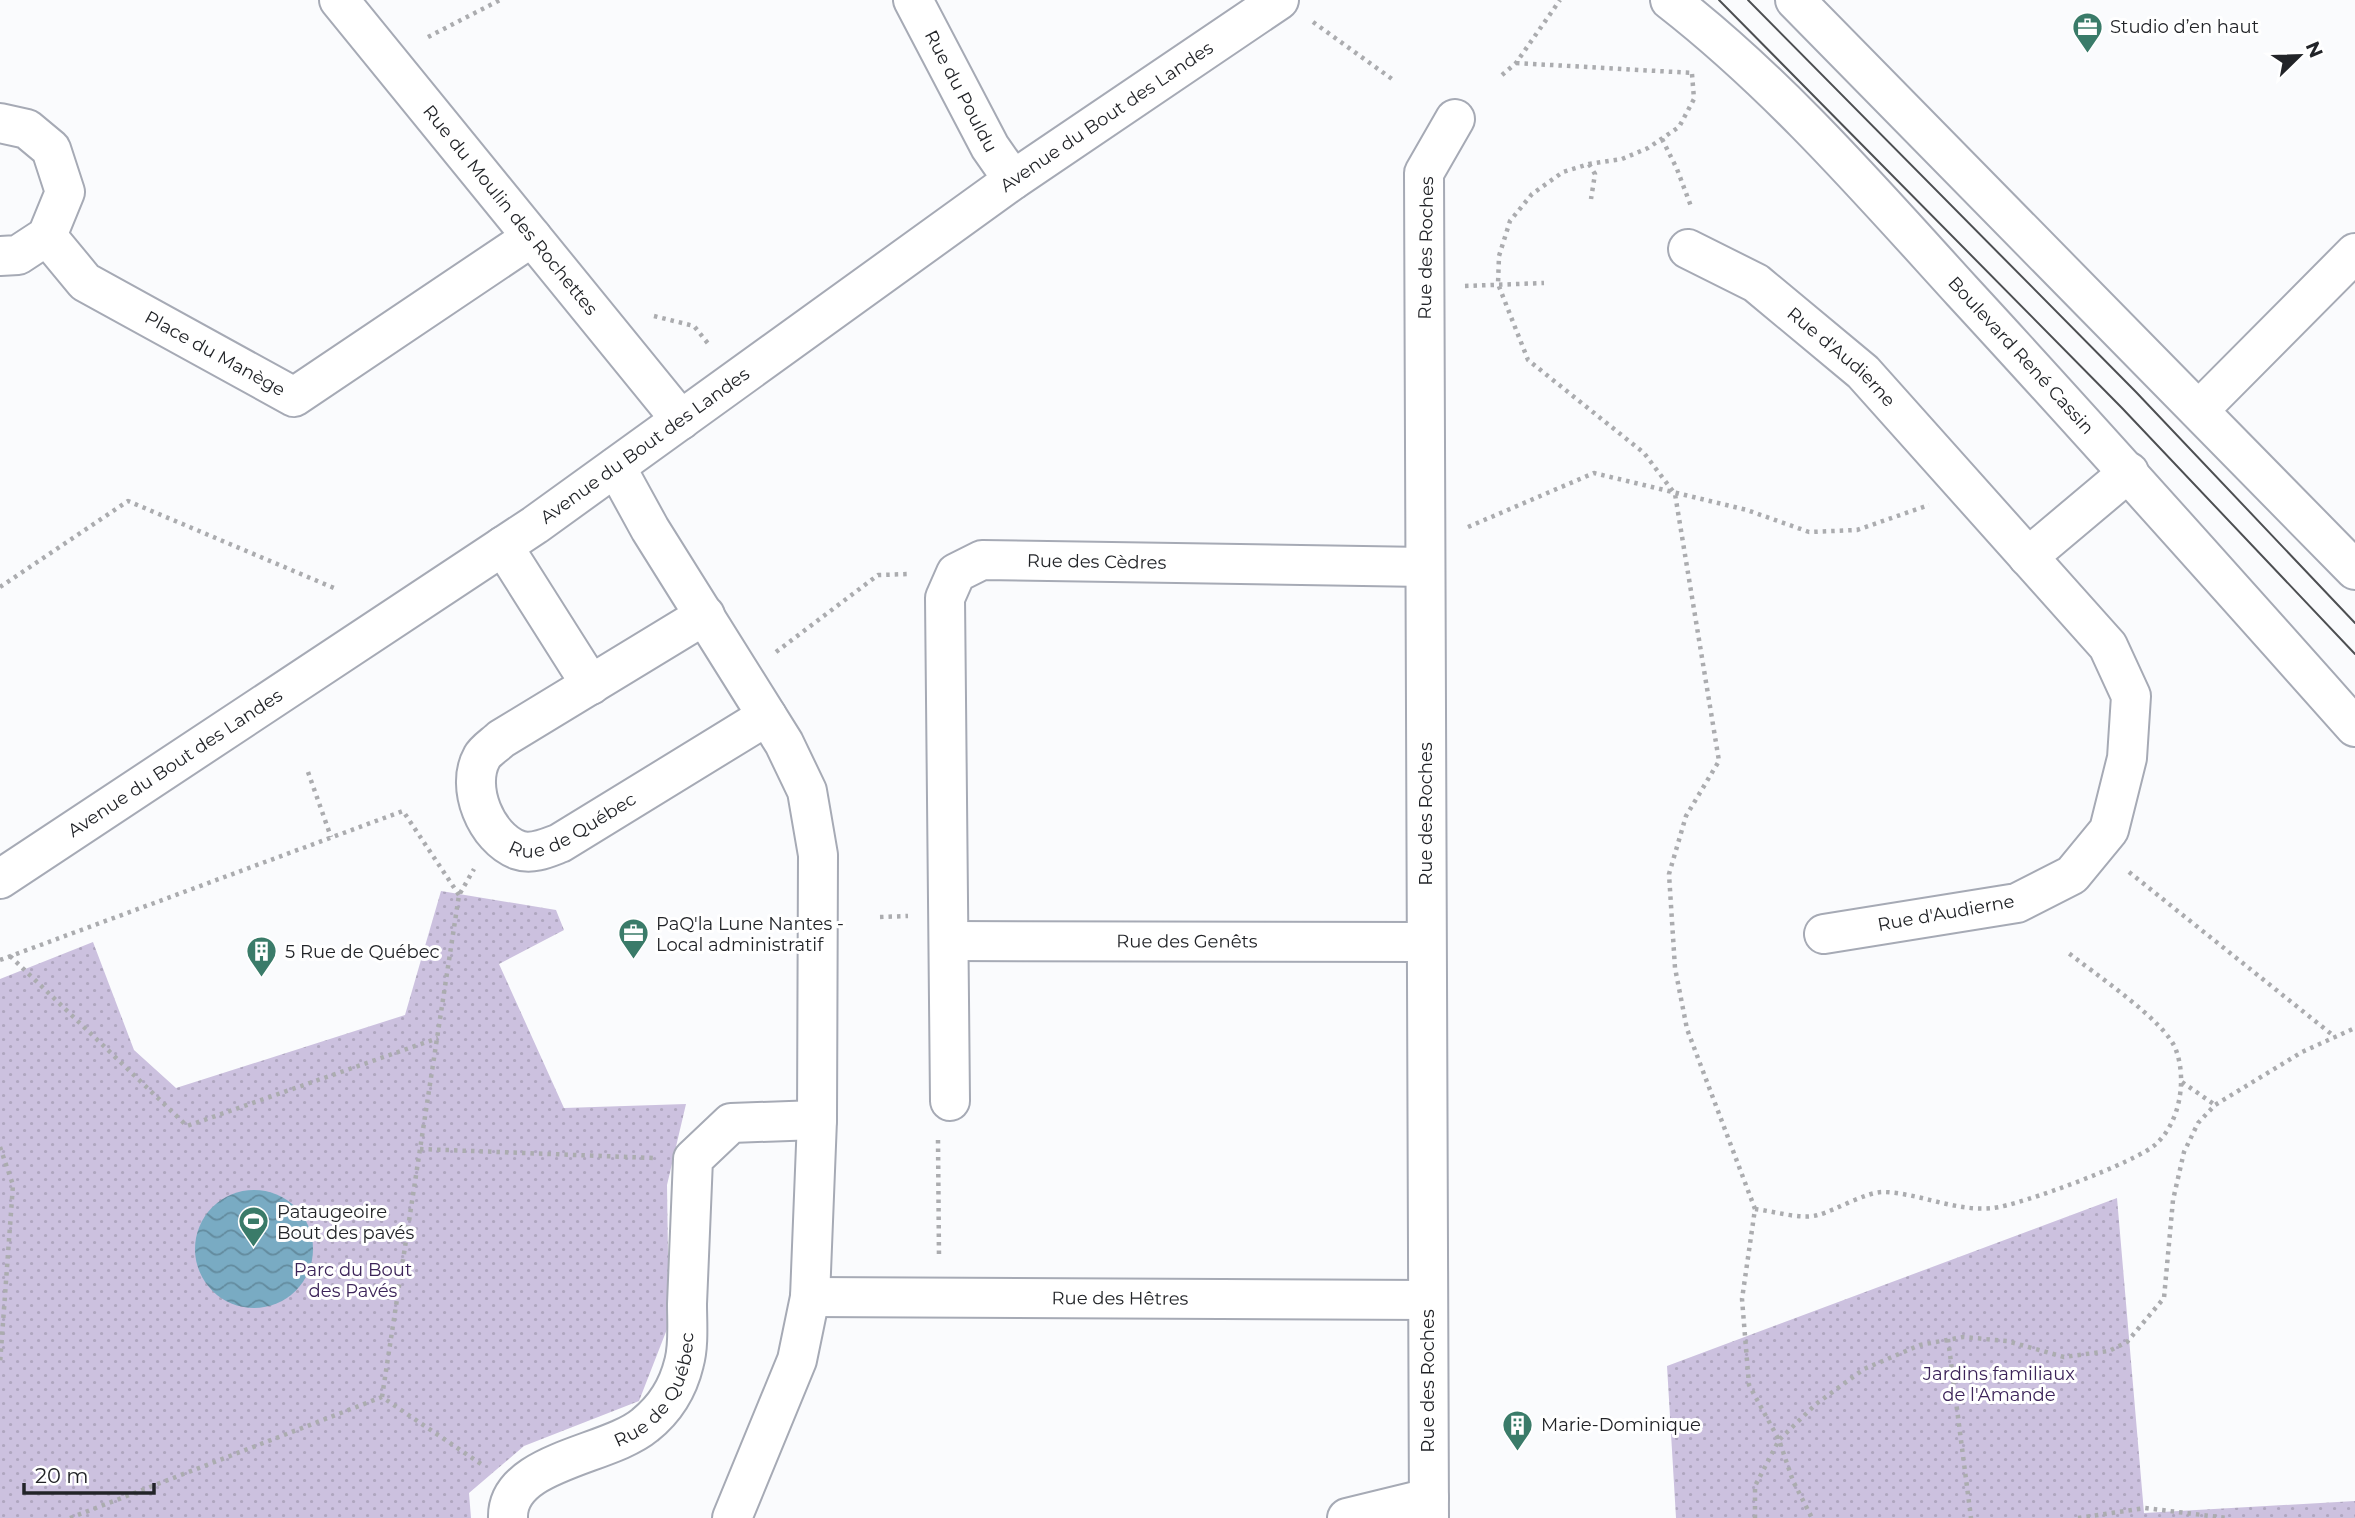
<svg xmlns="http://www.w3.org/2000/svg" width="2355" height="1518" viewBox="0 0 2355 1518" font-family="Montserrat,sans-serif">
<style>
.park{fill:url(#park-dots)}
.water{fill:url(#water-waves)}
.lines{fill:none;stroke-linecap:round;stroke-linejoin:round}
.minor-casing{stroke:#a6aab5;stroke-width:42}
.tertiary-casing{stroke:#a6aab5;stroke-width:42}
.secondary-casing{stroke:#a6aab5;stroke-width:42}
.path{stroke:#abacaf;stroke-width:4.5;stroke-dasharray:3.5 5;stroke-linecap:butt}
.minor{stroke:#fff;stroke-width:38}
.tertiary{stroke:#fff;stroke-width:38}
.secondary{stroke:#fff;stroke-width:38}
.tram{stroke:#4d4f52;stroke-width:2}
.labels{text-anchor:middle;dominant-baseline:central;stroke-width:6;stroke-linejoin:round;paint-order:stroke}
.poi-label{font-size:18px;fill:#222428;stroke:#fff;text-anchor:start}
.street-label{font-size:18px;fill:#222428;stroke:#fff}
.park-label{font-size:18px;fill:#3c2459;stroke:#fff}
</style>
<defs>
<pattern id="park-dots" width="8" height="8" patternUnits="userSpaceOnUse" patternTransform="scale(1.75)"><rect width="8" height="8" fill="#ccc1df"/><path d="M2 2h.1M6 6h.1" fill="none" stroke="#afa6bf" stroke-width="1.8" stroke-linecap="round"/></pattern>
<pattern id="water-waves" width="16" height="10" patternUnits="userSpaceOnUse" patternTransform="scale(1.75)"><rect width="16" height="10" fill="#79abc3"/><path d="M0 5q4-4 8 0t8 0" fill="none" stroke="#638b9e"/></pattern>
</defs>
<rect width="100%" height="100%" fill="#fafbfd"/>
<!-- park -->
<path class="park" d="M441,891L556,910L564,930L499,964L564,1108L686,1104L667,1185L669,1324L639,1401L524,1446L469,1493L471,1518H0V979L93,942L134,1050L176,1088L405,1015Z
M2117,1198L2144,1513L2355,1501V1518H1676L1667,1366Z"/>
<!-- water -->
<path class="water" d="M195 1249a59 59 0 1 1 118 0a59 59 0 1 1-118 0Z"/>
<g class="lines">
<defs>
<g id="minor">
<path id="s1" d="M339,0L681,420"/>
<path id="s2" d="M913,0L990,147L1013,180"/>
<path d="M0,123L27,129L51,149L65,192L47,236L18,255L0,256"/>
<path id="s3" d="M47,236L85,282L294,397L532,237"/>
<path id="s4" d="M1688,249L1756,283L1863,372L2108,646L2131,696L2127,758L2109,830L2072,875L2017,903L1824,934"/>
<path d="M2199,410L2355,253"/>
<path d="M616,467L650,529L784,743L807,791L818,855L817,1120L810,1297L797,1360L732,1518"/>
<path d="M503,546L591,685"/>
<path d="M2028,557L2129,472"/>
<path id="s5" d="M705,615L501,739C496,744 485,751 482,757C465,787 486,838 518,850C532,855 547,848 560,843L767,716"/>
<path id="s6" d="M949,941L1426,942"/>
<path id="s7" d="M950,1101L945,598L956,573L982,560L1425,567"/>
<path id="s8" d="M810,1297L1428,1300"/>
<path id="s9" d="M508,1518C506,1461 608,1456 645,1425C665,1409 678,1388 684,1363C689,1345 687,1322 687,1304C689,1256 691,1207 693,1159L731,1123L817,1120"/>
<path d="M1347,1518L1429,1498"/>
<path d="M1429,1518L1424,173L1455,119"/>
</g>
<g id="tertiary">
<path id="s10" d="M0,879L535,525L1013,180L1279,0"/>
</g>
<g id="secondary">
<path id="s11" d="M1670,0C1778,84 1870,190 1962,291C2095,435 2225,581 2355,727"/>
<path d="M1795,0L2355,570"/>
</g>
</defs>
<!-- minor casing -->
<use href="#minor" class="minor-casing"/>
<!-- tertiary casing -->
<use href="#tertiary" class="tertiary-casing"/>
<!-- secondary casing -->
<use href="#secondary" class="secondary-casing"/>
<!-- path -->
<path class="path" d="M1313,22L1392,79
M428,37L500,0
M1516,63L1693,73
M1692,74L1694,99L1679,127L1648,148L1622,159L1589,164L1563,172L1532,194L1510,221L1499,256L1498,284L1528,360L1644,453L1675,494L1719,761L1686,816L1669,874L1675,968L1687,1029L1755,1209L1742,1299L1749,1385L1779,1440L1793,1481L1812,1518
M1502,75L1516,63L1560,0
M1662,139L1677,169L1692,209
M1589,164L1595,174L1591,199
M1465,286L1544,283
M654,316L694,326L710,346
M1468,527L1594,473L1747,510L1809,532L1857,530L1929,505
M0,587L128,501L334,588
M776,652L878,575L910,574
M308,772L331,837
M2129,872L2335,1037
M880,917L908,916
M10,956L187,1126L438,1038
M0,960L403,811L459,895
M2182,1082L2215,1105
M938,1140L939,1258
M0,1147L13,1185L0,1364
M420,1149L654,1158
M1755,1209C1773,1211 1801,1220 1818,1215C1836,1210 1866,1192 1883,1192C1920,1193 1955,1212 1993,1208C2021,1205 2137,1162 2156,1144C2180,1122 2187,1080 2176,1050C2166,1021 2092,972 2066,951
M1948,1339L1971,1518
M382,1397L459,895L474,869
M70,1518L382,1397L484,1466
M1755,1518V1486L1779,1440L1816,1404L1864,1369L1920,1345L1963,1337L2007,1341L2064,1357L2109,1351L2127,1342L2164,1298L2173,1200L2184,1152L2198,1123L2215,1105L2302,1052L2355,1028
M2078,1518L2145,1508L2227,1518"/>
<!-- minor -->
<use href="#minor" class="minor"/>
<!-- tertiary -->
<use href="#tertiary" class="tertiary"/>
<!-- secondary -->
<use href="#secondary" class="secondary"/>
<!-- tram -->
<path class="tram" d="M1719,0L2122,408L2355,654
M1748,0L2136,392L2355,623"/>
</g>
<!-- icons -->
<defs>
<symbol id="office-pin" viewBox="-11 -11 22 30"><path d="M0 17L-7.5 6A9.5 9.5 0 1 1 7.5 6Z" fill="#3a7b69" stroke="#fff"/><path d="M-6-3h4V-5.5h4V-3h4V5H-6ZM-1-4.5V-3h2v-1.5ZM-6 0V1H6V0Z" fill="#fff"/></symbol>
<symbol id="building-pin" viewBox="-11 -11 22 30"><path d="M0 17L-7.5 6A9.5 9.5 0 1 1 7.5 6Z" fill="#3a7b69" stroke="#fff"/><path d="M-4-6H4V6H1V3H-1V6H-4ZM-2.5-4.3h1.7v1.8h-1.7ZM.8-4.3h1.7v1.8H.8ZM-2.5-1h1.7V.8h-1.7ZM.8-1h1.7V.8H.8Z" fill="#fff"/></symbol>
<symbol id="stadium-pin" viewBox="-11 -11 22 30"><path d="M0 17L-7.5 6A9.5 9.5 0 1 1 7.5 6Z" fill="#3a7b69" stroke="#fff"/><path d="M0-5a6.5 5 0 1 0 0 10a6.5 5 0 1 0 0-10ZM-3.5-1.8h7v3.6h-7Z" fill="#fff"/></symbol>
</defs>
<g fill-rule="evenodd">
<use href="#office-pin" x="2070" y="10" width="35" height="47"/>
<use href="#office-pin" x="616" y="916" width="35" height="47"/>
<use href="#building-pin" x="244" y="934" width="35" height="47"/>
<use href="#stadium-pin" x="236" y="1204" width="35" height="47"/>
<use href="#building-pin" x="1500" y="1408" width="35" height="47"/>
</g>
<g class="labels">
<!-- poi labels -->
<g class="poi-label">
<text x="2110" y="27">Studio d’en haut</text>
<text x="656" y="924">PaQ'la Lune Nantes -<tspan x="656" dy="21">Local administratif</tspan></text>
<text x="285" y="952">5 Rue de Québec</text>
<text x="277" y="1212">Pataugeoire<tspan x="277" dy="21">Bout des pavés</tspan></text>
<text x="1541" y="1425">Marie-Dominique</text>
</g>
<!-- street labels -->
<g class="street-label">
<text stroke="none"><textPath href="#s2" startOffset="103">Rue du Pouldu</textPath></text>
<text stroke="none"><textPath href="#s10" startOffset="1344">Avenue du Bout des Landes</textPath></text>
<text stroke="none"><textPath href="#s1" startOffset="271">Rue du Moulin des Rochettes</textPath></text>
<text transform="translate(1426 248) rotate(-89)">Rue des Roches</text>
<text stroke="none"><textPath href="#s3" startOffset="208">Place du Manège</textPath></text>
<text stroke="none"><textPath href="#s11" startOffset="500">Boulevard René Cassin</textPath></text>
<text stroke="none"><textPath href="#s4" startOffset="189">Rue d'Audierne</textPath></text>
<text stroke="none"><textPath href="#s10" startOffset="777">Avenue du Bout des Landes</textPath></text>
<text stroke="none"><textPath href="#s7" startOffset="674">Rue des Cèdres</textPath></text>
<text stroke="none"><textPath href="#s10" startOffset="210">Avenue du Bout des Landes</textPath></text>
<text transform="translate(1426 814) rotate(-90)">Rue des Roches</text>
<text stroke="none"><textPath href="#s5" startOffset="436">Rue de Québec</textPath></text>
<text transform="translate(1946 913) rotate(-10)">Rue d'Audierne</text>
<text stroke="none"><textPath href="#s6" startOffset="238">Rue des Genêts</textPath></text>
<text stroke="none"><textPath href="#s8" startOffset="310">Rue des Hêtres</textPath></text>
<text transform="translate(1428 1381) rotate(-90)">Rue des Roches</text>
<text stroke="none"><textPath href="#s9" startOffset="210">Rue de Québec</textPath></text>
</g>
<!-- park labels -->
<g class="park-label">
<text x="353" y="1270">Parc du Bout<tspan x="353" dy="21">des Pavés</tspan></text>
<text x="1999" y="1374">Jardins familiaux<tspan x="1999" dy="21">de l'Amande</tspan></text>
</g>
</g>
<!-- north arrow -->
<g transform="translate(2299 56) rotate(67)" stroke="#ffffff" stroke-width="5" paint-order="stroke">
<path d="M0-5L12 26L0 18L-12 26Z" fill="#222428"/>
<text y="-10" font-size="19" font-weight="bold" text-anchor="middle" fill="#222428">N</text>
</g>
<!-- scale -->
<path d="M24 1483v10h130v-10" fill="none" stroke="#222428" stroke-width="3.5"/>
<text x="35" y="1483" font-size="21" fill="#222428" stroke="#ffffff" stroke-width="5" paint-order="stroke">20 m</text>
</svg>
